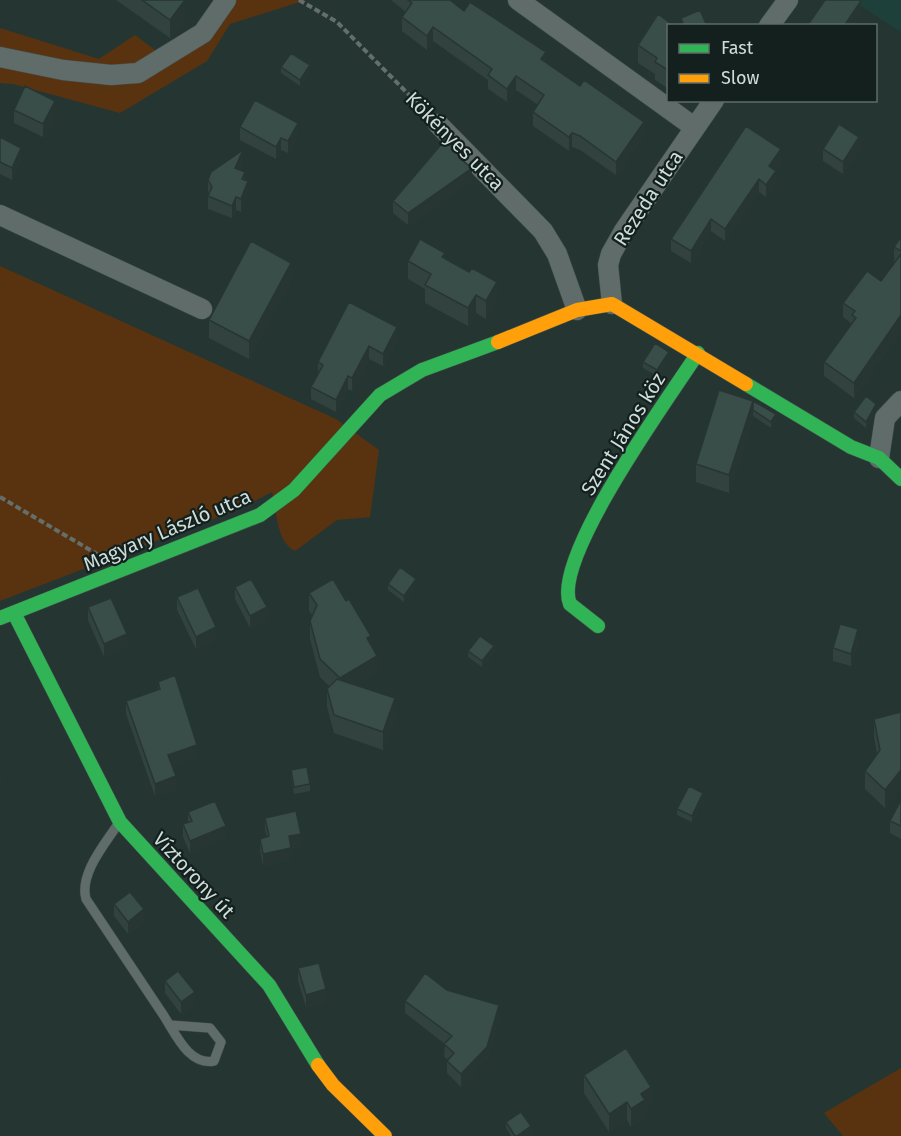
<svg xmlns="http://www.w3.org/2000/svg" width="901" height="1136" viewBox="0 0 901 1136" font-family="'Fira Sans',sans-serif">
<style>
.built{fill:#1d413a}
.green{fill:#593310}
.lines{fill:none;stroke-linecap:round;stroke-linejoin:round}
.lane-casing{stroke:#44524f;stroke-width:10}
.street-casing{stroke:#44524f;stroke-width:21}
.fast-casing{stroke:#44524f;stroke-width:15}
.slow-casing{stroke:#44524f;stroke-width:15}
.path{stroke:#646f6c;stroke-width:4;stroke-dasharray:6 3;stroke-linecap:butt}
.lane{stroke:#606c69;stroke-width:9}
.street{stroke:#606c69;stroke-width:20}
.fast{stroke:#30b455;stroke-width:14}
.slow{stroke:#ff9f0a;stroke-width:14}
.wall{fill:#31423f}
.shaded-wall{fill:#283633}
.building{fill:#394d49;stroke:#283633;stroke-width:1.5}
.labels{text-anchor:middle;dominant-baseline:central;stroke-width:4.5;stroke-linejoin:round;paint-order:stroke}
.street-label{font-size:20px;fill:#cdddd9;stroke:#14201d}
</style>
<rect width="100%" height="100%" fill="#253632"/>
<!-- built -->
<path class="built" d="M852,0H901V32Z"/>
<!-- green -->
<path class="green" d="M237,0H306L230,24L207,61L120,113L13,84L0,83V28L99,59L135,35L171,62L218,2Z
M0,266L336,419L379,450L370,517L337,520L295,551C276,542 277,510 272,492L239,509L0,601Z
M901,1068V1136H843L824,1113Z"/>
<g class="lines">
<defs>
<path id="lane" d="M118,824C105,844 79,874 86,899L162,1013C175,1032 188,1066 214,1061L221,1042L210,1028L170,1025"/>
<path id="street" d="M518,0L694,127
M769,26L788,0
M0,57L63,70L111,75L138,73L203,33L226,0
M438,124L543,231L557,254L577,310
M0,215L202,309
M612,304L608,265L611,254L624,231L714,100
M879,458L885,418L901,401"/>
<path id="fast" d="M746,384L851,447L879,458L901,479
M14,613L120,822L269,985L318,1065
M0,618L260,515L294,490L380,395L422,370L498,342
M598,626L570,604C551,559 670,396 698,353"/>
<path id="slow" d="M498,342L577,310L612,304L746,384
M318,1065L333,1085L385,1136"/>
</defs>
<!-- lane casing -->
<use href="#lane" class="lane-casing"/>
<!-- street casing -->
<use href="#street" class="street-casing"/>
<!-- fast casing -->
<use href="#fast" class="fast-casing"/>
<!-- slow casing -->
<use href="#slow" class="slow-casing"/>
<!-- path -->
<path class="path" d="M299,0L337,22L426,112
M0,497L97,554"/>
<!-- lane -->
<use href="#lane" class="lane"/>
<!-- street -->
<use href="#street" class="street"/>
<!-- fast -->
<use href="#fast" class="fast"/>
<!-- slow -->
<use href="#slow" class="slow"/>
</g>
<!-- wall -->
<path class="wall" d="M116,0H185V18L170,38Z
M391,0H450L464,11L546,62L644,136L616,175L580,150L572,147L569,151L533,126V112L538,105L516,90L507,102L488,89V80L433,41L427,50L402,31V17L406,12Z
M669,26V89L655,80V74L638,63V45Z
M281,67L310,71L300,86L281,73Z
M14,110L55,113L43,137L14,123Z
M240,127L298,136L288,153L281,150L276,159L240,140Z
M0,137L21,160L12,180L0,174Z
M823,149H859L843,174L823,161Z
M243,162L240,169L245,180L248,193L241,212L236,210L232,218L208,209V196L209,194L208,193V180Z
M465,162L472,181L408,225L393,213V201Z
M781,162L775,170L776,183L766,197L759,192L725,241L711,231L691,263L671,251V239Z
M901,237V330L854,398L824,376V362L852,324L843,317V303L881,281L895,262L894,261V247Z
M445,259L497,300L486,319L476,313L468,326L425,303V289L408,279V261Z
M291,281L249,359L209,338V320Z
M349,302L397,339L383,366L369,359L352,391L348,389L336,412L311,399V387L318,374V362Z
M669,358L657,376L643,368V362Z
M719,390L776,420L771,428L753,416L729,493L696,482V464Z
M876,410L866,428L854,418V412Z
M388,584L416,585L404,602L388,590Z
M235,587L267,620L250,628L235,599Z
M309,593L371,645L377,673L357,685L395,716L383,750L334,733L327,707V689L330,687L320,677L310,639V621L313,616L309,611Z
M177,597L216,639L196,649L177,610Z
M88,607L127,647L104,657L88,620Z
M858,642L851,666L833,661V648Z
M468,651L494,653L482,667L468,657Z
M158,682L197,757L172,766L176,788L155,796L126,714V701L158,690Z
M901,712V788L885,808L865,789V771L877,754L874,737V719Z
M291,770L310,784V791L294,794L291,776Z
M703,800L692,822L677,815V809Z
M901,800V839L890,833V821Z
M188,812L226,838L190,853L183,837V824L188,822Z
M265,818L301,846L291,848V860L263,866L260,851V839L267,837L265,830Z
M114,904L144,922L128,934L114,916Z
M298,968L326,1001L306,1007L298,981Z
M165,981L195,1004L181,1014L165,993Z
M447,990L499,1017L487,1059L461,1087L447,1073V1061L448,1060L444,1057L445,1044L405,1013V1001Z
M584,1075L651,1105L645,1109V1118L631,1127L627,1120L609,1132L584,1093Z
M506,1122L531,1133L526,1136H511L506,1128Z"/>
<!-- shaded-wall -->
<path class="shaded-wall" d="M185,0V18L170,38V20Z
M861,1V14L853,26H844Z
M433,27V41L427,50V36Z
M546,52V66L541,59Z
M310,65V71L300,86V80Z
M516,76V90L507,102V89Z
M55,101V113L43,137V124Z
M644,122V136L616,175V162Z
M298,123V136L288,153V141Z
M572,133V147L569,151V137Z
M859,137V149L843,174V162Z
M281,138V150L276,159V147Z
M21,148V160L12,180V168Z
M781,149V162L769,178V166Z
M243,150V162L235,180V168Z
M472,168V181L408,225V213Z
M776,171V183L766,197V185Z
M759,179V192L725,241V229Z
M248,181V193L241,212V199Z
M236,197V210L232,218V206Z
M711,219V231L691,263V251Z
M291,263V281L249,359V341Z
M497,282V300L486,319V301Z
M476,295V313L468,326V308Z
M901,315V330L854,398V383Z
M397,327V339L383,366V354Z
M369,346V359L352,391V378Z
M669,352V358L657,376V370Z
M348,376V389L336,412V400Z
M753,401V418L729,493V475Z
M876,404V410L866,428V422Z
M776,414V420L771,428V422Z
M416,579V585L404,602V596Z
M267,607V620L250,628V616Z
M216,627V639L196,649V637Z
M858,629V642L851,666V654Z
M127,634V647L104,657V644Z
M371,636V654L367,638Z
M494,646V653L482,667V661Z
M377,656V673L340,696V678Z
M395,698V716L383,750V732Z
M197,745V757L168,768V755Z
M0,769H1V786L0,787Z
M901,770V788L885,808V790Z
M176,776V788L155,796V784Z
M703,793V800L692,822V816Z
M226,826V838L190,853V841Z
M301,834V846L291,848V860L263,866V854L289,836Z
M144,909V922L128,934V922Z
M326,989V1001L306,1007V995Z
M195,992V1004L181,1014V1002Z
M499,1005V1017L487,1059L461,1087V1074Z
M651,1087V1105L645,1109V1118L631,1127V1109L641,1094Z
M627,1102V1120L609,1132V1114Z
M531,1126V1133L526,1136H517Z"/>
<!-- building -->
<path class="building" d="M142,0H185L170,20Z
M408,0H450L464,11L470,2L546,52L541,59L580,86L584,80L644,122L616,162L580,136L572,133L569,137L533,112L544,95L516,76L507,89L488,75L492,69L433,27L427,36L402,17L412,3Z
M825,0H859L861,1L844,26H807Z
M700,10L707,26H684L681,18Z
M658,14L674,26H669V71L655,62L657,58L638,45Z
M291,53L310,65L300,80L281,67Z
M25,86L55,101L43,124L14,110Z
M255,100L298,123L288,141L281,138L276,147L240,127Z
M839,124L859,137L843,162L823,149Z
M746,126L781,149L769,166L776,171L766,185L759,179L725,229L711,219L691,251L671,239Z
M0,137L21,148L12,168L0,162Z
M445,140L465,156L462,160L472,168L408,213L393,201Z
M243,150L235,168L245,172L242,179L248,181L241,199L236,197L232,206L208,196L212,187L208,180L211,172Z
M901,237V251L894,247Z
M420,239L445,253L442,257L469,272L472,268L497,282L486,301L476,295L468,308L425,285L431,274L408,261Z
M251,241L291,263L249,341L209,320Z
M901,254V315L854,383L824,362L856,318L852,315L855,311L843,303L867,271L881,281Z
M349,302L397,327L383,354L369,346L352,378L348,376L336,400L311,387L323,365L318,362Z
M655,343L669,352L657,370L643,362Z
M719,390L753,401L729,475L696,464Z
M866,396L876,404L866,422L854,412Z
M753,401L776,414L771,422L753,410Z
M400,567L416,579L404,596L388,584Z
M251,579L267,607L250,616L235,587Z
M333,579L346,601L349,599L371,636L367,638L377,656L340,678L320,659L310,621L317,605L309,593Z
M198,588L216,627L196,637L177,597Z
M111,598L127,634L104,644L88,607Z
M840,624L858,629L851,654L833,648Z
M480,636L494,646L482,661L468,651Z
M175,675L197,745L168,755L176,776L155,784L126,701L160,689L158,682Z
M337,679L395,698L383,732L334,715L327,689Z
M901,712V770L885,790L865,771L880,750L874,719Z
M307,767L310,784L294,787L291,770Z
M689,786L703,793L692,816L677,809Z
M901,800V826L890,821Z
M215,801L226,826L190,841L183,824L192,821L188,812Z
M296,811L301,834L289,836L291,848L263,854L260,839L269,836L265,818Z
M130,892L144,909L128,922L114,904Z
M319,963L326,989L306,995L298,968Z
M178,971L195,992L181,1002L165,981Z
M425,973L447,990L499,1005L487,1047L461,1074L447,1061L454,1053L444,1044L452,1036L405,1001Z
M626,1048L651,1087L641,1094L645,1100L631,1109L627,1102L609,1114L584,1075Z
M521,1112L531,1126L517,1136H515L506,1122Z"/>
<g class="labels">
<!-- street labels -->
<g class="street-label">
<text transform="translate(455 141) rotate(45)">Kökényes utca</text>
<text transform="translate(648 198) rotate(-57)">Rezeda utca</text>
<text transform="translate(623 434) rotate(-58)">Szent János köz</text>
<text transform="translate(167 530) rotate(-23)">Magyary László utca</text>
<text transform="translate(194 875) rotate(47)">Víztorony út</text>
</g>
</g>
<!-- legend -->
<rect x="667" y="24" width="210" height="78" fill="#14201d" stroke="#5e6c68" stroke-width="1.5"/>
<rect x="679" y="44" width="30" height="9" fill="#30b455" stroke="#5e6c68" stroke-width="1.5"/>
<text x="721" y="54" font-size="18" fill="#cdddd9">Fast</text>
<rect x="679" y="74" width="30" height="9" fill="#ff9f0a" stroke="#5e6c68" stroke-width="1.5"/>
<text x="721" y="84" font-size="18" fill="#cdddd9">Slow</text>
</svg>
